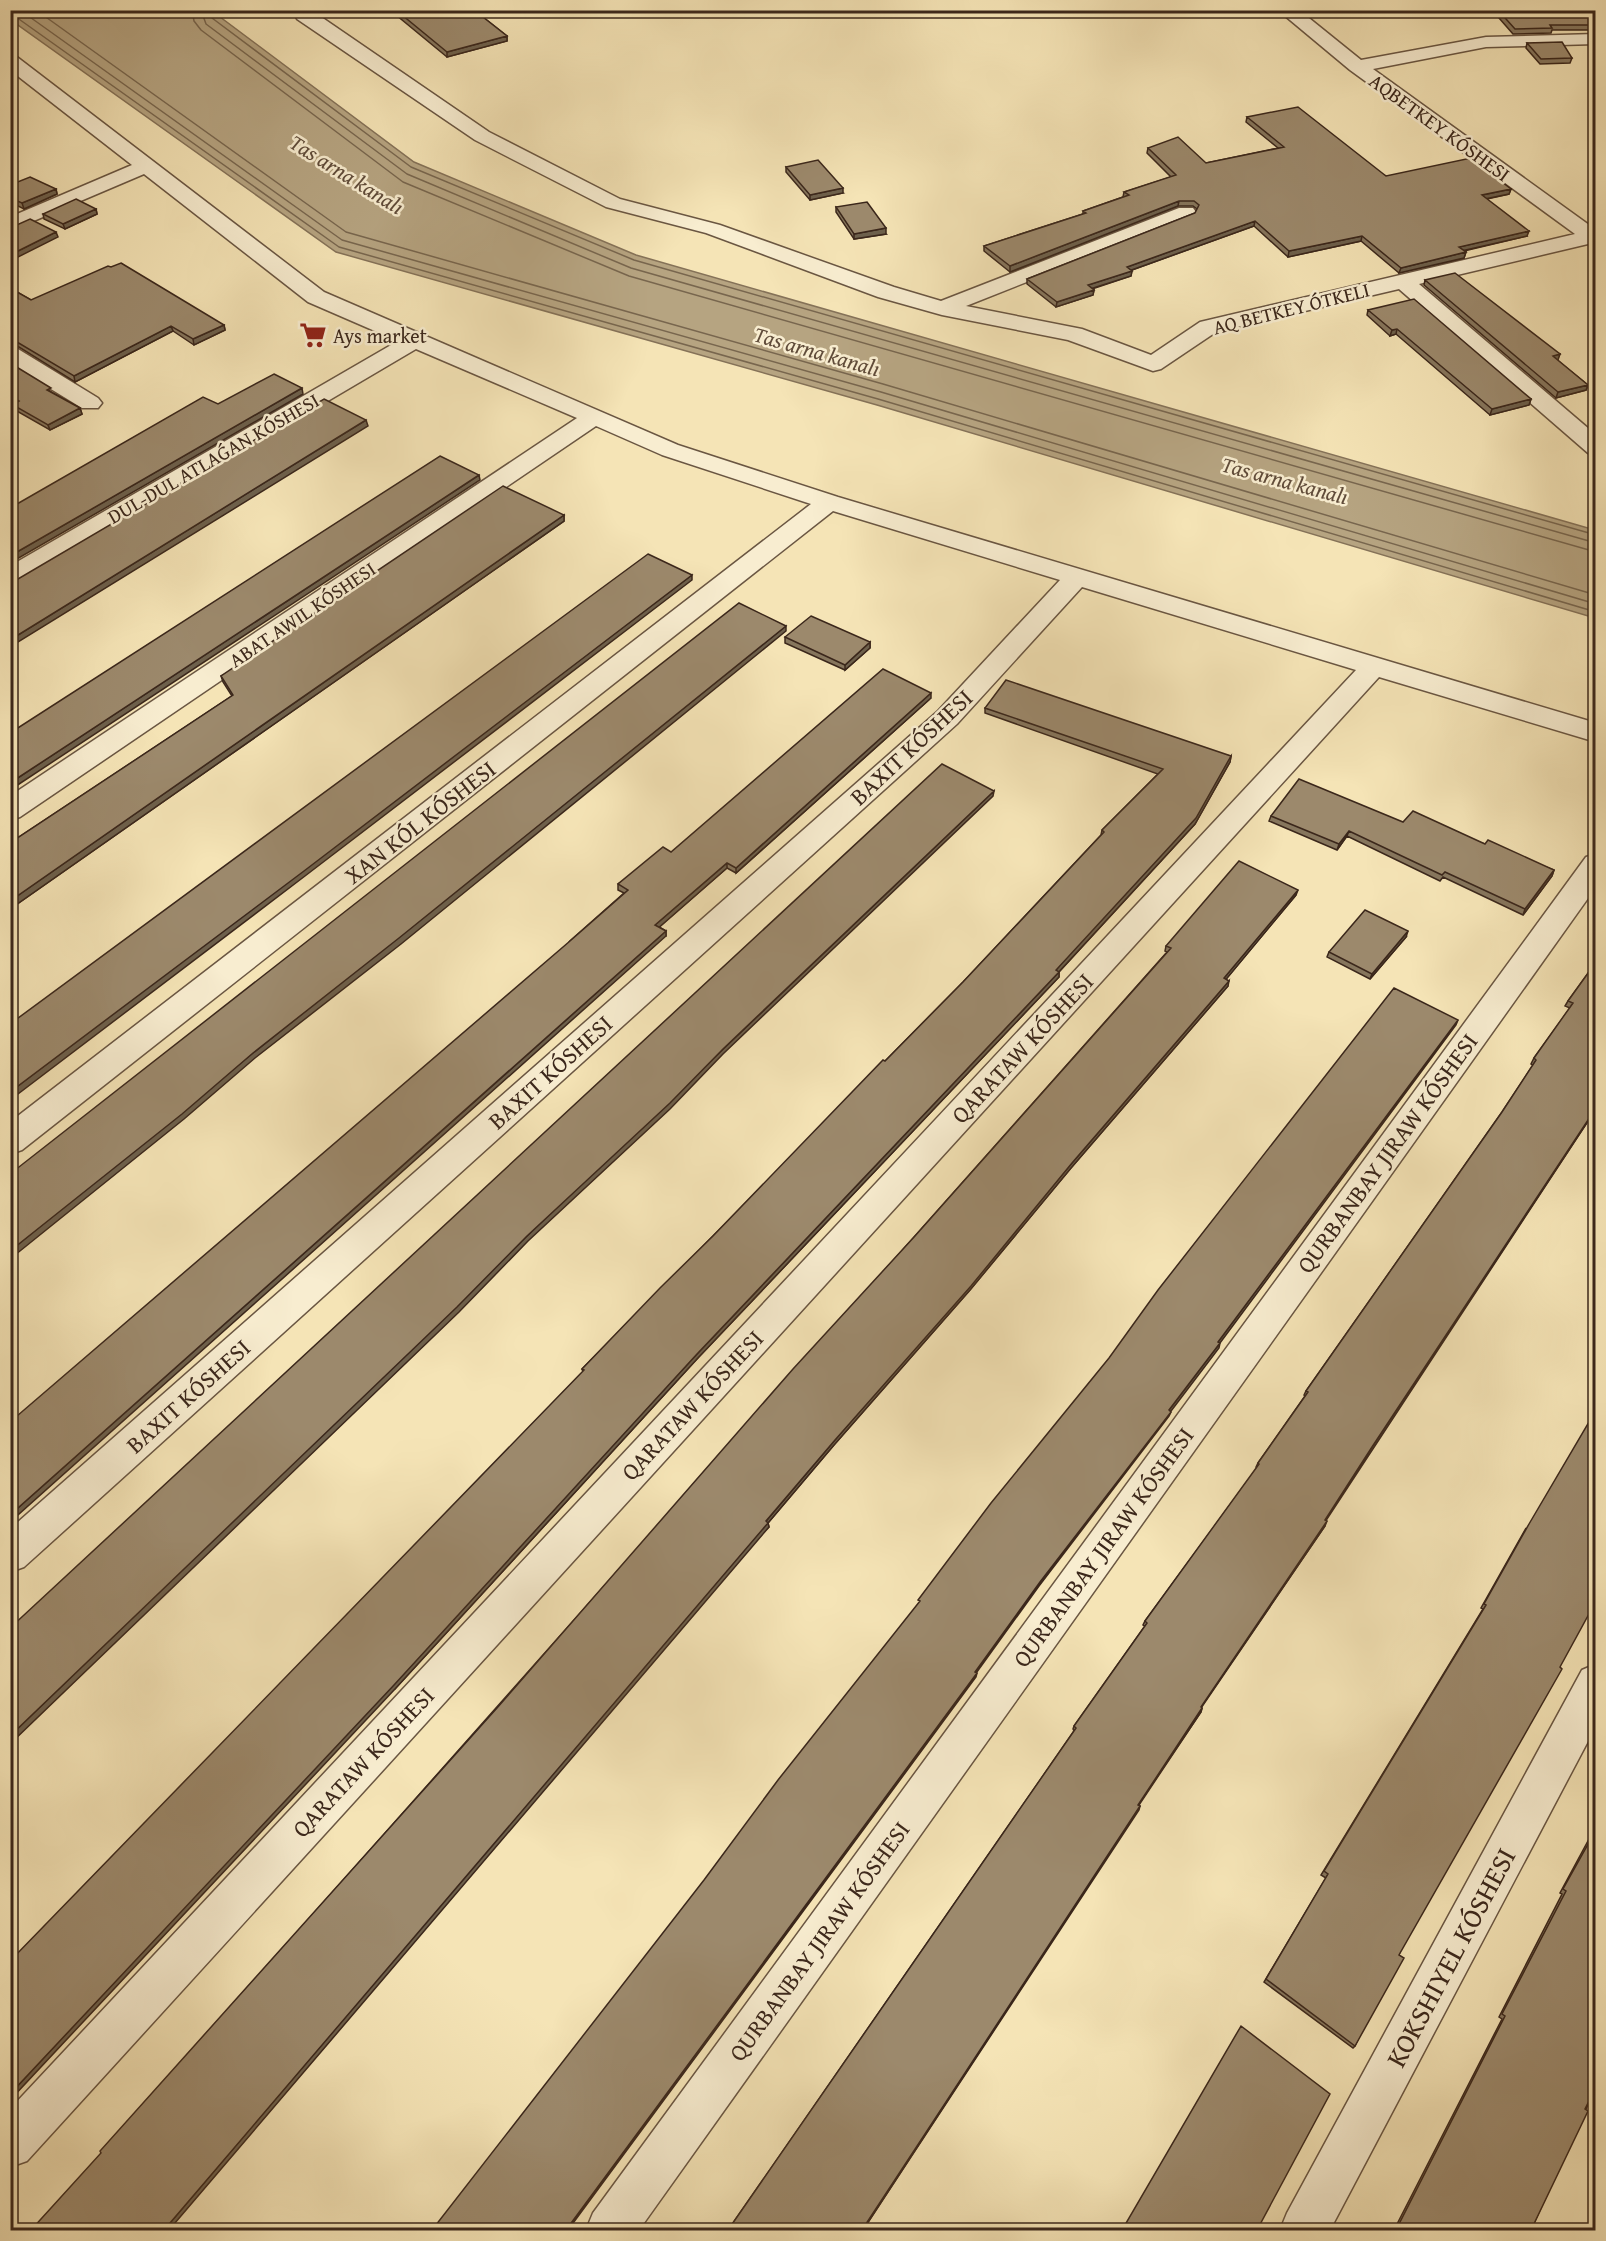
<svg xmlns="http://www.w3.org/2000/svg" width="1606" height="2241" viewBox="0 0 1606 2241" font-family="'Gentium Book Plus',serif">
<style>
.water{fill:#b6a481;stroke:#857258;stroke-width:1.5}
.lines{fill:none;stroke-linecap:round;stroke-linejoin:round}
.shore{stroke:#78664e;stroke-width:1.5}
.minor-casing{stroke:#6a5642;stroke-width:3}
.minor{fill:#f8edd0;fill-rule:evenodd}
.wall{fill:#86765d;stroke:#3b271b;stroke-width:1.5}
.shaded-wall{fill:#6d604c;stroke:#3b271b;stroke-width:1.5}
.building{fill:#9c896c;stroke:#3b271b;stroke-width:1.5}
.labels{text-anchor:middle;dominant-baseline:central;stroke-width:5;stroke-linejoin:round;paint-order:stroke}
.far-street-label{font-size:20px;fill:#3b271b;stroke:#f8edd0}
.far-poi-label{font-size:20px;fill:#3b271b;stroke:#f8edd0;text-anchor:start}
.far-water-label{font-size:22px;font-style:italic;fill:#604c3a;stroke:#f8edd0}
.street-label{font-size:24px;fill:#3b271b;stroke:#f8edd0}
.near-street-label{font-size:28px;fill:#3b271b;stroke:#f8edd0}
</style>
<rect width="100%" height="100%" fill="#f5e4b6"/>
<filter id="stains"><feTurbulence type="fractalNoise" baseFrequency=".00333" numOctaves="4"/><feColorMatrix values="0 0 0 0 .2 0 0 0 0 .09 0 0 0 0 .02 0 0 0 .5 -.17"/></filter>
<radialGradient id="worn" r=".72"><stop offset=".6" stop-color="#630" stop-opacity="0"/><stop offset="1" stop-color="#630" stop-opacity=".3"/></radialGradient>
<!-- water -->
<path class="water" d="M11,10L212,11L414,162L636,255L1595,530V618L877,405L336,252L11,20Z"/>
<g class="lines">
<!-- shore -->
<path class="shore" d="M20,10L342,240L881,392L1596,604
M36,10L346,232L883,384L1596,595
M192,10L194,21L201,30L403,182L629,276L1596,552
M201,10L206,24L407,174L631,268L1596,543
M209,10L212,18L411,167L634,260L1596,535
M10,16L16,17L339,247L878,399L1596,612"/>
<defs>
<path id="minor" d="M293,10H311L489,132L620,199L720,225L894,287L941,301L1179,208H1193L1196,212L1193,216L966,306L1082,329L1151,355L1200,322L1575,234L1350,70L1278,10H1299L1361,60L1486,37L1596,34V44L1486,47L1373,69L1596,230V246L1588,244L1419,284L1596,435V455L1588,453L1399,289L1216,332L1161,369L1153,371L1068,340L942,315L878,297L706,233L606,207L475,140L297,19Z
M10,56L17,57L324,292L678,445L838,497L1596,723V742L1379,677L27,2161L10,2167V2109L1356,670L1082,587L957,724L24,1567L10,1572V1529L937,712L1060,580L833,511L22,1150L10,1154V1122L811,504L662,455L596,426L20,817L10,820V796L577,418L416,349L19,583L10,585V566L398,341L308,302L144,174L10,231V217L132,165L10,70Z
M10,347L18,349L98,398L102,403L98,408H82L10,364Z
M1596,854V887L639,2230H586L593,2213L1586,857Z
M1596,1664V1726L1330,2230H1280L1287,2213L1582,1670Z"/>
</defs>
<!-- minor casing -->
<use href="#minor" class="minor-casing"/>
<!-- minor -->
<use href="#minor" class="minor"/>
</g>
<!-- wall -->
<path class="wall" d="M390,10H474L507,36V41L447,57Z
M1492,10H1596V30H1552L1551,33L1513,34Z
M1527,43L1572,58L1570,63L1540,64L1526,48Z
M1247,117L1386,176L1511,189L1509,194L1487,199L1527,236L1464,251L1466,252L1464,258L1399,273L1361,241L1288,257L1254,226L1132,270L1131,276L1092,289L1094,290L1093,295L1056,307L1027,284V279L1195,213L1197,209L1193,206H1178L1010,272L984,251V246L1083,214V211L1123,197L1124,192L1171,177L1147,153L1148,148L1206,163L1278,148L1246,122Z
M786,167L843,193L810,200L786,172Z
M10,185L56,189L57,194L24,209L10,202Z
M836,207L886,234L854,239L836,212Z
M96,209L97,214L65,229L44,219L43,214Z
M1425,280L1560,354L1557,360L1588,385L1586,390L1556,398L1424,285Z
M10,288L31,300L224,325L225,330L194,345L173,331L75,382L19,347L10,346Z
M1368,310L1531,399L1529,405L1490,415L1396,334L1390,336L1367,315Z
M10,363L53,393L80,408L82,414L50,430L15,410L13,405L16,403L10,400Z
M564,515V521L10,909V843L232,696L223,682L221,676Z
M785,637L870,642V648L845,670L785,643Z
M931,698L736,873L727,868L659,927L666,931V936L570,941L624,893L618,890V884Z
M985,708L1231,756L1230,762L1195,824L1059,972V977L697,1359L395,1689L357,1605L583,1372L582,1369L963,982L1101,835L1102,830L1158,774L985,713Z
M1271,816L1403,822L1485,844L1554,870L1552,876L1523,915L1443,877L1440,881L1347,836L1337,850L1269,821Z
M1296,895L1226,979L1228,986L1071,1168L970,1290L834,1445L768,1523L769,1527L101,2153L1167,952L1165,951L1166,946Z
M1406,937L1370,979L1327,957L1329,952Z
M1596,962V1109L1370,1451L1325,1520V1526L1201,1707L1202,1708L1201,1712L1139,1805L1140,1806L1139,1810L863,2230H728L1074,1731L1073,1729L1074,1726L1145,1626L1143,1625L1145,1621L1257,1468L1256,1467L1258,1463L1305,1396L1304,1395L1306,1391L1502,1112L1533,1065L1531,1064L1534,1058L1570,1008L1565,1006L1568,1001Z
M1526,1528L1399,1955L1355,2046L1353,2048L1264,1982L1326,1878L1321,1875L1483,1609L1481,1608Z
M1596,1826V2087L1531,2230H1394L1502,2019L1499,2017L1562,1894L1560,1893Z"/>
<!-- shaded-wall -->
<path class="shaded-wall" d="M547,10H563L547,14Z
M1182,10H1201L1181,14Z
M507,36V41L447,57V52Z
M843,188V193L810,200V195Z
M56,189L57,194L24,209L22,203Z
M1511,189L1509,194L1480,200L1482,195Z
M1179,201L1178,206L1010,272V266Z
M96,209L97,214L65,229L63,224Z
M1255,221L1254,226L1126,272L1127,267Z
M886,228V234L854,239V234Z
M1529,231L1527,236L1457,252L1459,247Z
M56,232L58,237L10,261V255Z
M1362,236L1361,241L1288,257L1289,251Z
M1466,252L1464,258L1399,273L1401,268Z
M1132,271L1131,276L1087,290L1088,285Z
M1094,290L1093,295L1056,307L1057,302Z
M224,325L225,330L194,345L193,339Z
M171,326L173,331L75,382L74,376Z
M1397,329L1396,334L1390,336L1392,330Z
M1560,354L1558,360L1551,362L1553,356Z
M1588,385L1586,390L1556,398L1558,392Z
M302,388L303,394L10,563V556Z
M1531,399L1529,405L1490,415L1492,409Z
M80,408L82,414L50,430L48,425Z
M366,420L368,426L10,647V640Z
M479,475L480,480L10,790V783Z
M564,515V521L10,909V901Z
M692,575V580L305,876L10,1100V1092Z
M786,626V631L401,944L255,1058L184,1119L10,1259V1251L253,1053Z
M870,642V648L845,670V665Z
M931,693V698L736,873V868Z
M1231,756L1230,762L1195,824L1056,975V970Z
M994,791L993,796L723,1054L670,1109L528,1241L459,1312L10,1744V1736L527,1236Z
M1349,831L1347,836L1337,850L1339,844Z
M727,863V868L656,930L655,925Z
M1554,870L1552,876L1523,915L1525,909Z
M1298,890L1296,895L1223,983L1224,978Z
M666,931V936L10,1522V1515Z
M1408,931L1406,937L1370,979L1372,974Z
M1059,972V977L697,1359L395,1689L10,2100V2094L697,1354Z
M1229,981L1228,986L1071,1168L970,1290L834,1445L768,1523L769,1527L169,2230H164L835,1440L1072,1163Z
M1458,1020L1456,1025L1217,1347L1218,1342Z
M1596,1108V1109L1323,1525L1372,1447Z
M1220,1343L1219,1348L1168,1415L1169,1410Z
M1171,1412L1169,1416L1039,1586L974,1676L975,1672L1040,1582Z
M1327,1521L1325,1526L1199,1711L1201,1707Z
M977,1673L976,1677L568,2230H566Z
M1202,1708L1201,1712L1136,1808L1138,1805Z
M1140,1806L863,2230H862Z"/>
<!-- building -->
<path class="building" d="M396,10H474L507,36L447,52Z
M1498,10H1596V25H1550L1552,28L1515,29Z
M1562,42L1572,58L1541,59L1527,43Z
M1298,107L1386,176L1471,158L1511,189L1482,195L1529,231L1459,247L1466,252L1401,268L1362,236L1289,251L1255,221L1127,267L1132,271L1088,285L1094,290L1057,302L1027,279L1195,213L1199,205L1194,201H1179L1010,266L984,246L1086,213L1083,211L1129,195L1124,192L1176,175L1148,148L1178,137L1206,163L1284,147L1247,117Z
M818,160L843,188L810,195L786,167Z
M30,177L56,189L22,203L10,198V185Z
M76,199L96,209L63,224L43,214Z
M867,202L886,228L854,234L836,207Z
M30,219L56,232L10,255V228Z
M121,263L224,325L193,339L171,326L74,376L17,342L10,340V288L31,300L108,266L111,267Z
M1455,273L1560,354L1553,356L1588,385L1558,392L1425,280Z
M1414,299L1531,399L1492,409L1397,329L1392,330L1368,310Z
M10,363L51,388L47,390L80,408L48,425L13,405L19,401L10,396Z
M274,374L302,388L10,556V508L203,397L218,404Z
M324,399L366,420L10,640V581L18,579Z
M440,456L479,475L10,783V733Z
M503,486L564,515L10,901V843L233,695L221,676Z
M648,554L692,575L304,871L10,1092V1024Z
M739,603L786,626L399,938L253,1053L182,1114L10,1251V1174Z
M811,616L870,642L845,665L785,637Z
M883,669L931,693L736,868L727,863L655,925L666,931L10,1515V1422L570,941L628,890L618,884L663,847L671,852Z
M1006,680L1231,756L1196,818L1056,970L1059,972L697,1354L394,1685L10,2094V1961L584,1370L582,1369L660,1288L713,1236L883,1060L885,1061L963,982L1104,832L1102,830L1163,769L985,708Z
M942,764L994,791L723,1049L670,1103L527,1236L457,1307L10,1736V1628Z
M1299,779L1403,822L1413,811L1485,844L1488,840L1554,870L1525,909L1445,872L1442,875L1349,831L1339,844L1271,816Z
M1239,861L1298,890L1224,978L1229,981L1072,1163L971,1286L835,1440L766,1521L768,1523L164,2230H31L101,2153L100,2151L497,1708L793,1369L915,1236L1171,948L1166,946Z
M1365,910L1408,931L1372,974L1329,952Z
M1596,962V1108L1372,1447L1325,1520L1327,1521L1201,1707L1202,1708L1138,1805L1140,1806L862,2230H728L1076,1728L1074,1726L1147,1623L1145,1621L1259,1464L1258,1463L1308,1392L1306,1391L1502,1112L1536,1060L1534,1058L1573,1003L1568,1001Z
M1394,988L1458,1020L1218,1342L1220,1343L1169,1410L1171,1412L1040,1582L975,1672L977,1673L566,2230H432L704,1880L778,1780L920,1601L918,1600L991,1503L1109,1358L1158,1290Z
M1596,1410V1601L1560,1667L1562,1669L1399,1955L1404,1958L1355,2046L1266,1979L1328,1874L1324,1871L1486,1605L1484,1604L1529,1524Z
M1596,1830V2087L1585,2109L1588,2111L1531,2230H1396L1505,2016L1502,2014L1566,1891L1563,1889Z
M1241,2026L1330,2094L1257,2230H1122Z"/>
<!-- icons -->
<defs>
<symbol id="supermarket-bare" viewBox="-9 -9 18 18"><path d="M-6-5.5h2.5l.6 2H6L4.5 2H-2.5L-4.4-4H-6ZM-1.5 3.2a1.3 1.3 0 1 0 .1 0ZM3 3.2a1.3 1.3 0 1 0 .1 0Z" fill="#8f2418" stroke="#f8edd0" stroke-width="2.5" paint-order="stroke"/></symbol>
</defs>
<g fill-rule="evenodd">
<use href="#supermarket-bare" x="294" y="316" width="38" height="38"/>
</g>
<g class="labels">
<!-- far-street labels -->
<g class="far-street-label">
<text transform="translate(1440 127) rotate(36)">AQBETKEY KÓSHESI</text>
<text transform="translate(1291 308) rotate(-14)">AQ BETKEY ÓTKELI</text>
<text transform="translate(213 458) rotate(-30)">DUL-DUL ATLAǴAN KÓSHESI</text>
<text transform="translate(302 614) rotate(-34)">ABAT AWIL KÓSHESI</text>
</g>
<!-- far-poi labels -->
<g class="far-poi-label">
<text x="333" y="335">Ays market</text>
</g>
<!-- far-water labels -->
<g class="far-water-label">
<text transform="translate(347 174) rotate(32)">Tas arna kanalı</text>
<text transform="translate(817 351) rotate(16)">Tas arna kanalı</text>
<text transform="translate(1285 480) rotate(15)">Tas arna kanalı</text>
</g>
<!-- street labels -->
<g class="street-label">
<text transform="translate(911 747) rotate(-43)">BAXIT KÓSHESI</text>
<text transform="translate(420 822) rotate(-38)">XAN KÓL KÓSHESI</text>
<text transform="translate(1022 1048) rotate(-47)">QARATAW KÓSHESI</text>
<text transform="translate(550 1072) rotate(-42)">BAXIT KÓSHESI</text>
<text transform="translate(1387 1153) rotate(-54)">QURBANBAY JIRAW KÓSHESI</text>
<text transform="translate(188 1396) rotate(-42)">BAXIT KÓSHESI</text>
<text transform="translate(692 1405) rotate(-47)">QARATAW KÓSHESI</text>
<text transform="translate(1103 1547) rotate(-54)">QURBANBAY JIRAW KÓSHESI</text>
<text transform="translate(363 1762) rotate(-47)">QARATAW KÓSHESI</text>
<text transform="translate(819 1941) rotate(-54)">QURBANBAY JIRAW KÓSHESI</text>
</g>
<!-- near-street labels -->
<g class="near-street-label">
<text transform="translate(1450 1957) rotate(-62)">KOKSHIYEL KÓSHESI</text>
</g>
</g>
<!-- margin -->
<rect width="1606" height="2241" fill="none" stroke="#f5e4b6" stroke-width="36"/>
<rect x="12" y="12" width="1582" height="2217" fill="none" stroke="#3b271b" stroke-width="3"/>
<rect x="18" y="18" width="1570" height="2205" fill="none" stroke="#3b271b" stroke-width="1.5"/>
<rect width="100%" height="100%" filter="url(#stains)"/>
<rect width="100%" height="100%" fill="url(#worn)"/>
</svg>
